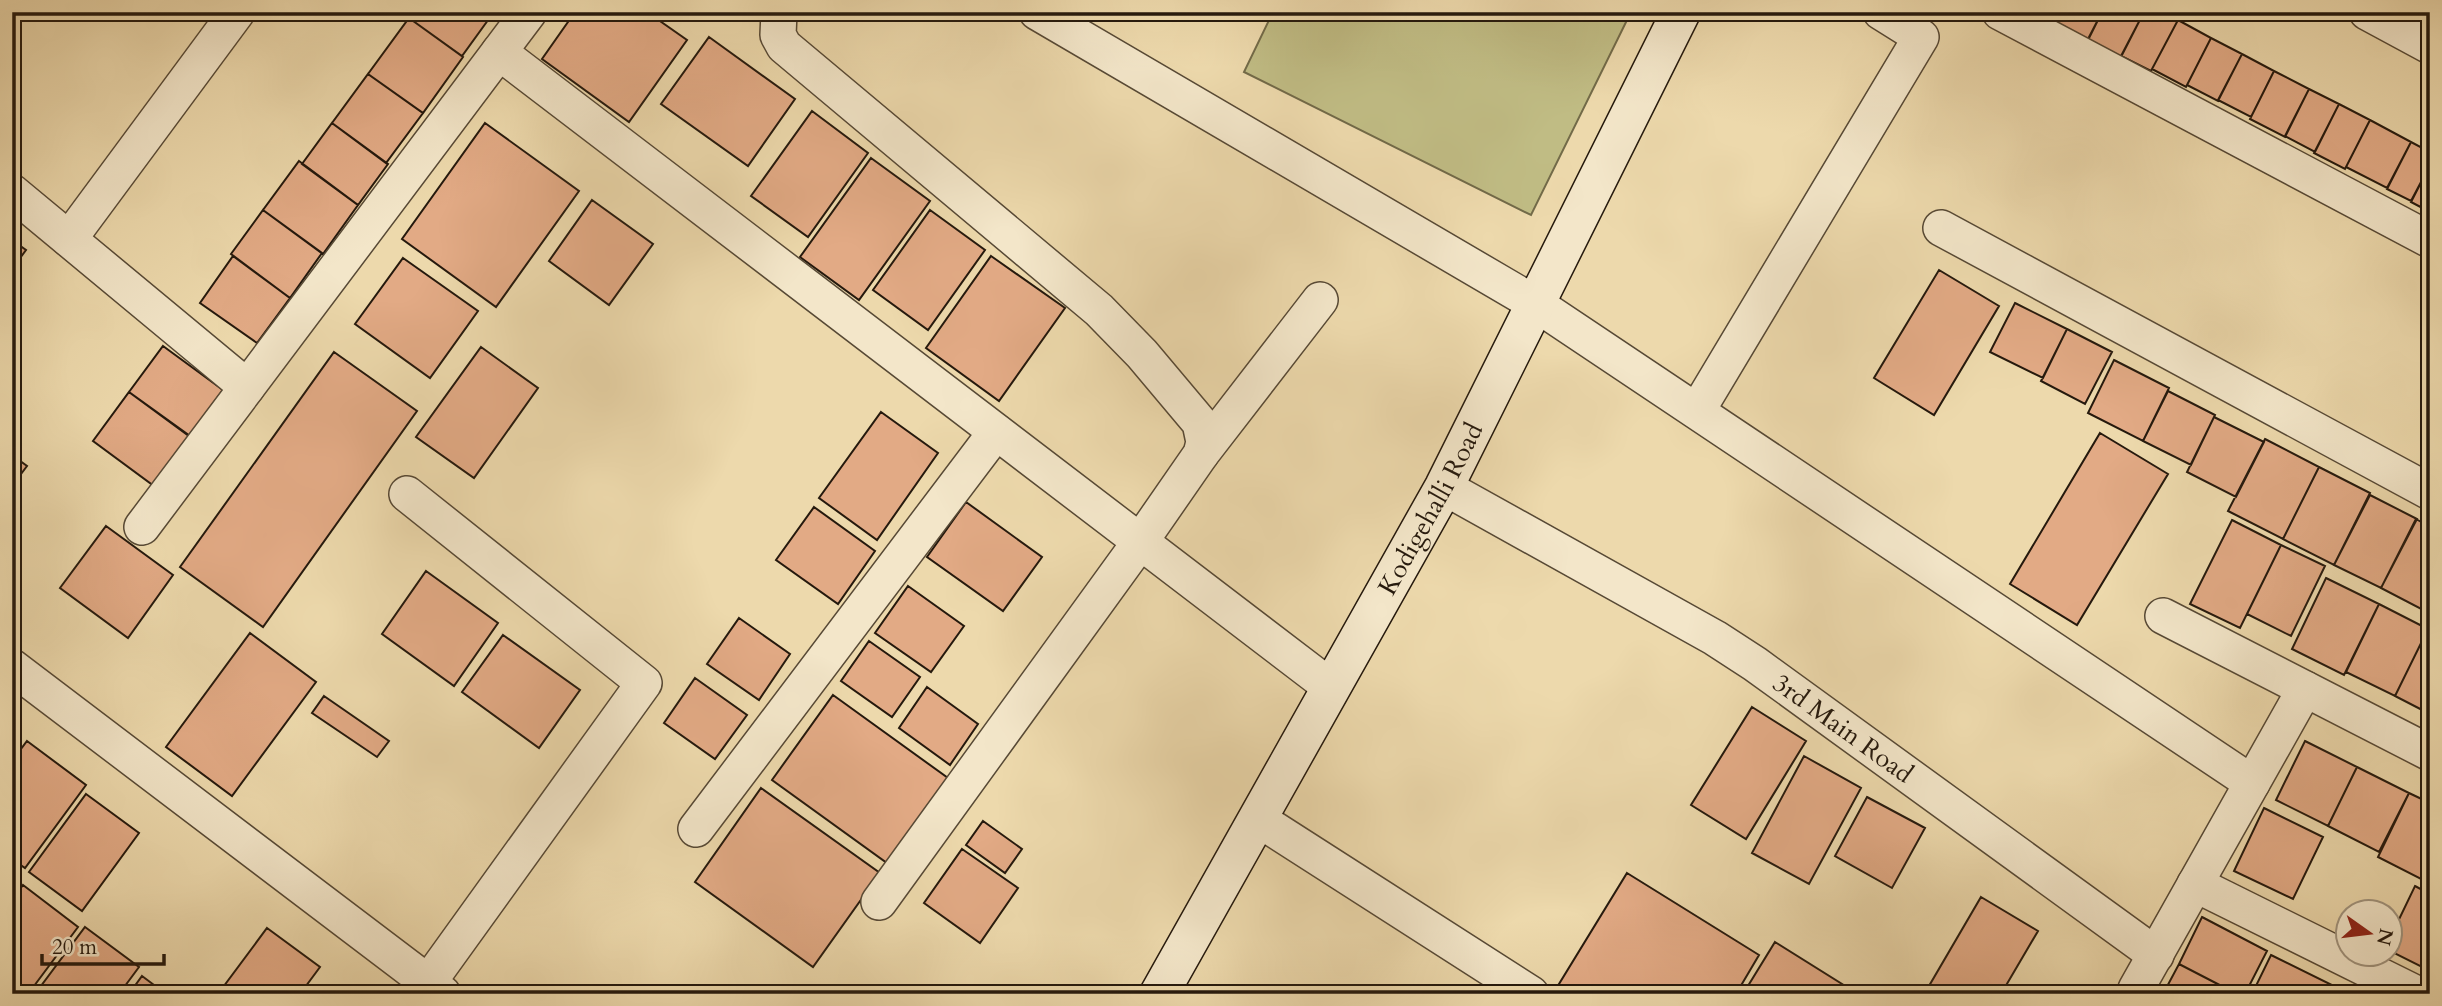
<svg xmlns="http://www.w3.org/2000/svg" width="2442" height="1006" viewBox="0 0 2442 1006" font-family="Cardo,serif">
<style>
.green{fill:#c0bc84;stroke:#726a48;stroke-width:2}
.building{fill:#e2aa85;stroke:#25190d;stroke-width:2}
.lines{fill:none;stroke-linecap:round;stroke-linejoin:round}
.street-casing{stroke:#574935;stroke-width:38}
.secondary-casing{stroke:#25190d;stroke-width:41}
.street{stroke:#f3e6c9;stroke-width:35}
.secondary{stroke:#f3e6c9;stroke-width:38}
.labels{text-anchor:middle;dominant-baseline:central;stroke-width:6;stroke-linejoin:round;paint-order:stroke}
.street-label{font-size:26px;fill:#25190d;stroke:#f3e6c9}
</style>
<rect width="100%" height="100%" fill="#edd9ac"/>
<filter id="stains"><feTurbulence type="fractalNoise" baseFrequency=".00286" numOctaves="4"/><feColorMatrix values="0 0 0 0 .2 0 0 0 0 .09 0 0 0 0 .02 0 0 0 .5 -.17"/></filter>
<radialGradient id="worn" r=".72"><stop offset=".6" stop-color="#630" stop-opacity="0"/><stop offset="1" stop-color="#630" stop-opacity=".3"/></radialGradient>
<!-- green -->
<path class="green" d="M1273,12H1631L1531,215L1244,72Z"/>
<!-- building -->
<path class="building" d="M413,12H486L491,16L462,56L409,18Z
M575,12H647L687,40L629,122L542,59Z
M2027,12H2058L2051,25Z
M2058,12H2102L2087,41L2052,23Z
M2102,12H2144L2121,57L2088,40Z
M2144,12H2161L2178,20L2151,71L2121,56Z
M409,18L463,57L423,113L368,74Z
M2178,20L2211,38L2186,87L2152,69Z
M709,37L795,99L748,166L661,104Z
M2211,38L2242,54L2218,101L2187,85Z
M2242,54L2274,71L2251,117L2218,100Z
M2274,71L2309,89L2285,137L2250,119Z
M368,74L423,113L386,163L332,123Z
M2309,89L2339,104L2315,152L2285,136Z
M2339,104L2370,120L2345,169L2314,153Z
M812,111L868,153L808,237L751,196Z
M2370,120L2411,142L2387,188L2346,167Z
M332,123L388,164L358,205L302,164Z
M485,123L579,191L496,307L402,239Z
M2411,142L2430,152V165L2411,201L2387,189Z
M871,158L930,201L859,300L800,257Z
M299,161L358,205L323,254L263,210Z
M2430,165V212L2411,202Z
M592,200L653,244L609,305L549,261Z
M263,210L322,253L290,298L231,254Z
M930,210L985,250L928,330L873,290Z
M12,240L26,250L12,269Z
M233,256L290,298L257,343L200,303Z
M991,256L1065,308L999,401L926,348Z
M403,258L478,311L430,378L355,324Z
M1939,270L1999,306L1934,415L1874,378Z
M2015,303L2067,329L2043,378L1990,352Z
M2067,329L2112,352L2085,404L2041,381Z
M163,346L223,390L189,436L129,392Z
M481,347L538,388L474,478L416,437Z
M334,352L417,411L263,627L180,567Z
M2114,360L2169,388L2143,441L2088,413Z
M2168,391L2215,415L2191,465L2143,441Z
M129,392L190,436L154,486L93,441Z
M881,412L938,453L877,540L819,498Z
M2214,417L2264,442L2236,497L2187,472Z
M2100,433L2168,474L2077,625L2010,584Z
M2265,439L2319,467L2283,539L2228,511Z
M12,455L27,466L12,486Z
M2319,467L2370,493L2334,565L2283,539Z
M2370,495L2417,519L2381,588L2334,565Z
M966,502L1042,557L1003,611L927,557Z
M814,507L875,551L838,604L776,560Z
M2416,519L2430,527V608L2427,612L2381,588Z
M2232,520L2281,545L2240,628L2190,604Z
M106,526L173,575L128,638L60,588Z
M2281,545L2325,566L2291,636L2247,614Z
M426,571L498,623L454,686L382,634Z
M2326,578L2379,604L2344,675L2292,649Z
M908,586L964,626L931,672L875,633Z
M2379,604L2428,629L2395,696L2346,672Z
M739,618L790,654L759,700L707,664Z
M2428,629L2430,630V714L2395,696Z
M250,633L316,682L232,796L166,747Z
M503,635L580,690L539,748L462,692Z
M869,641L920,677L892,717L841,681Z
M695,678L747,715L715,759L664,723Z
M927,687L978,724L950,765L899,728Z
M833,695L948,778L887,863L772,780Z
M324,696L389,741L377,757L312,713Z
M1752,707L1806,741L1746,839L1691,805Z
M27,741L86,785L25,868L12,859V761Z
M2305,741L2357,767L2328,826L2276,800Z
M1804,756L1861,788L1809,884L1752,853Z
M2357,767L2409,793L2379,852L2328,826Z
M761,788L880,873L813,967L695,882Z
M2409,793L2430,803V867L2423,880L2378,857Z
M86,794L139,833L82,911L29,872Z
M1867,797L1925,828L1892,888L1835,856Z
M2264,808L2323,837L2293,899L2234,871Z
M983,821L1022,849L1005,873L966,845Z
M962,849L1018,888L980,943L924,903Z
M1627,873L1759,955L1736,994H1575L1559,984Z
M23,885L78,927L28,994H12V900Z
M2415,886L2430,894V971L2390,951V938Z
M1981,897L2038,931L2001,994H1942L1929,986Z
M2202,917L2267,951L2245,994H2237L2179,964Z
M85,927L139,967L119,994H35Z
M267,928L320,967L300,994H218Z
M1775,942L1858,994H1743Z
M2271,955L2340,989L2338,994H2252Z
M2179,964L2237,994H2163Z
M142,976L166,994H129Z"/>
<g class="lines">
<defs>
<g id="street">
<path d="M779,12L778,35L784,46L1099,310L1142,354L1200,423L1204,442L1201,454L1140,542L879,902"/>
<path d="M1037,12L1536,304L2252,783"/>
<path d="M2000,12L2430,240"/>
<path d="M2367,12L2430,46"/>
<path d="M499,52L1332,688"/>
<path d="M12,192L247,387"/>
<path d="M1941,228L2430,492"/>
<path d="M69,239L237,12"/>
<path d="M1697,411L1921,37L1881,12"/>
<path d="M1201,454L1320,300"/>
<path id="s1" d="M1444,487L1715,638L1755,664L2156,955"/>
<path d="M407,494L644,683L420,994"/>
<path d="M142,527L529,12"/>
<path d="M2163,616L2430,753"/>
<path d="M12,667L443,994"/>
<path d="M1258,819L1531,994"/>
<path d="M696,829L996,432"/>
<path d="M2195,884L2417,994"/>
<path d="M2136,989L2305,689"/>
</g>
<g id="secondary">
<path id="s2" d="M1159,994L1444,487L1681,12"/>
</g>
</defs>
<!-- street casing -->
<use href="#street" class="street-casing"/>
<!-- secondary casing -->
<use href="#secondary" class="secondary-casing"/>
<!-- street -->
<use href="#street" class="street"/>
<!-- secondary -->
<use href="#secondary" class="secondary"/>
</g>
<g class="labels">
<!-- street labels -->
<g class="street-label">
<text stroke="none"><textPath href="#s2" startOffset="556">Kodigehalli Road</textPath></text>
<text stroke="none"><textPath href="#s1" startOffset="467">3rd Main Road</textPath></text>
</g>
</g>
<!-- margin -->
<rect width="2442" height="1006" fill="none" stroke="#edd9ac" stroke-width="42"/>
<rect x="14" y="14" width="2414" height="978" fill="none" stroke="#25190d" stroke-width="3.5"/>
<rect x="21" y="21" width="2400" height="964" fill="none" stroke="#25190d" stroke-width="2"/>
<!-- north arrow -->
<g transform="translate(2369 933) rotate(104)"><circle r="33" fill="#f3e6c9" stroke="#a1947e" stroke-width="2"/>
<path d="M0-5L12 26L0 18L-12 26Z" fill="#8f2418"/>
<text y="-10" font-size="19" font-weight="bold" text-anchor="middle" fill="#25190d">N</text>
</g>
<!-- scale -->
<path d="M42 954v10h122v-10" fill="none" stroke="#25190d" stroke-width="3.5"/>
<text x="52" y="954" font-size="21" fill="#25190d" stroke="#f3e6c9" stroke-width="5" paint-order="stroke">20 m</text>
<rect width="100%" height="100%" filter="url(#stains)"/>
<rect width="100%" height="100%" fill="url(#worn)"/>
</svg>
